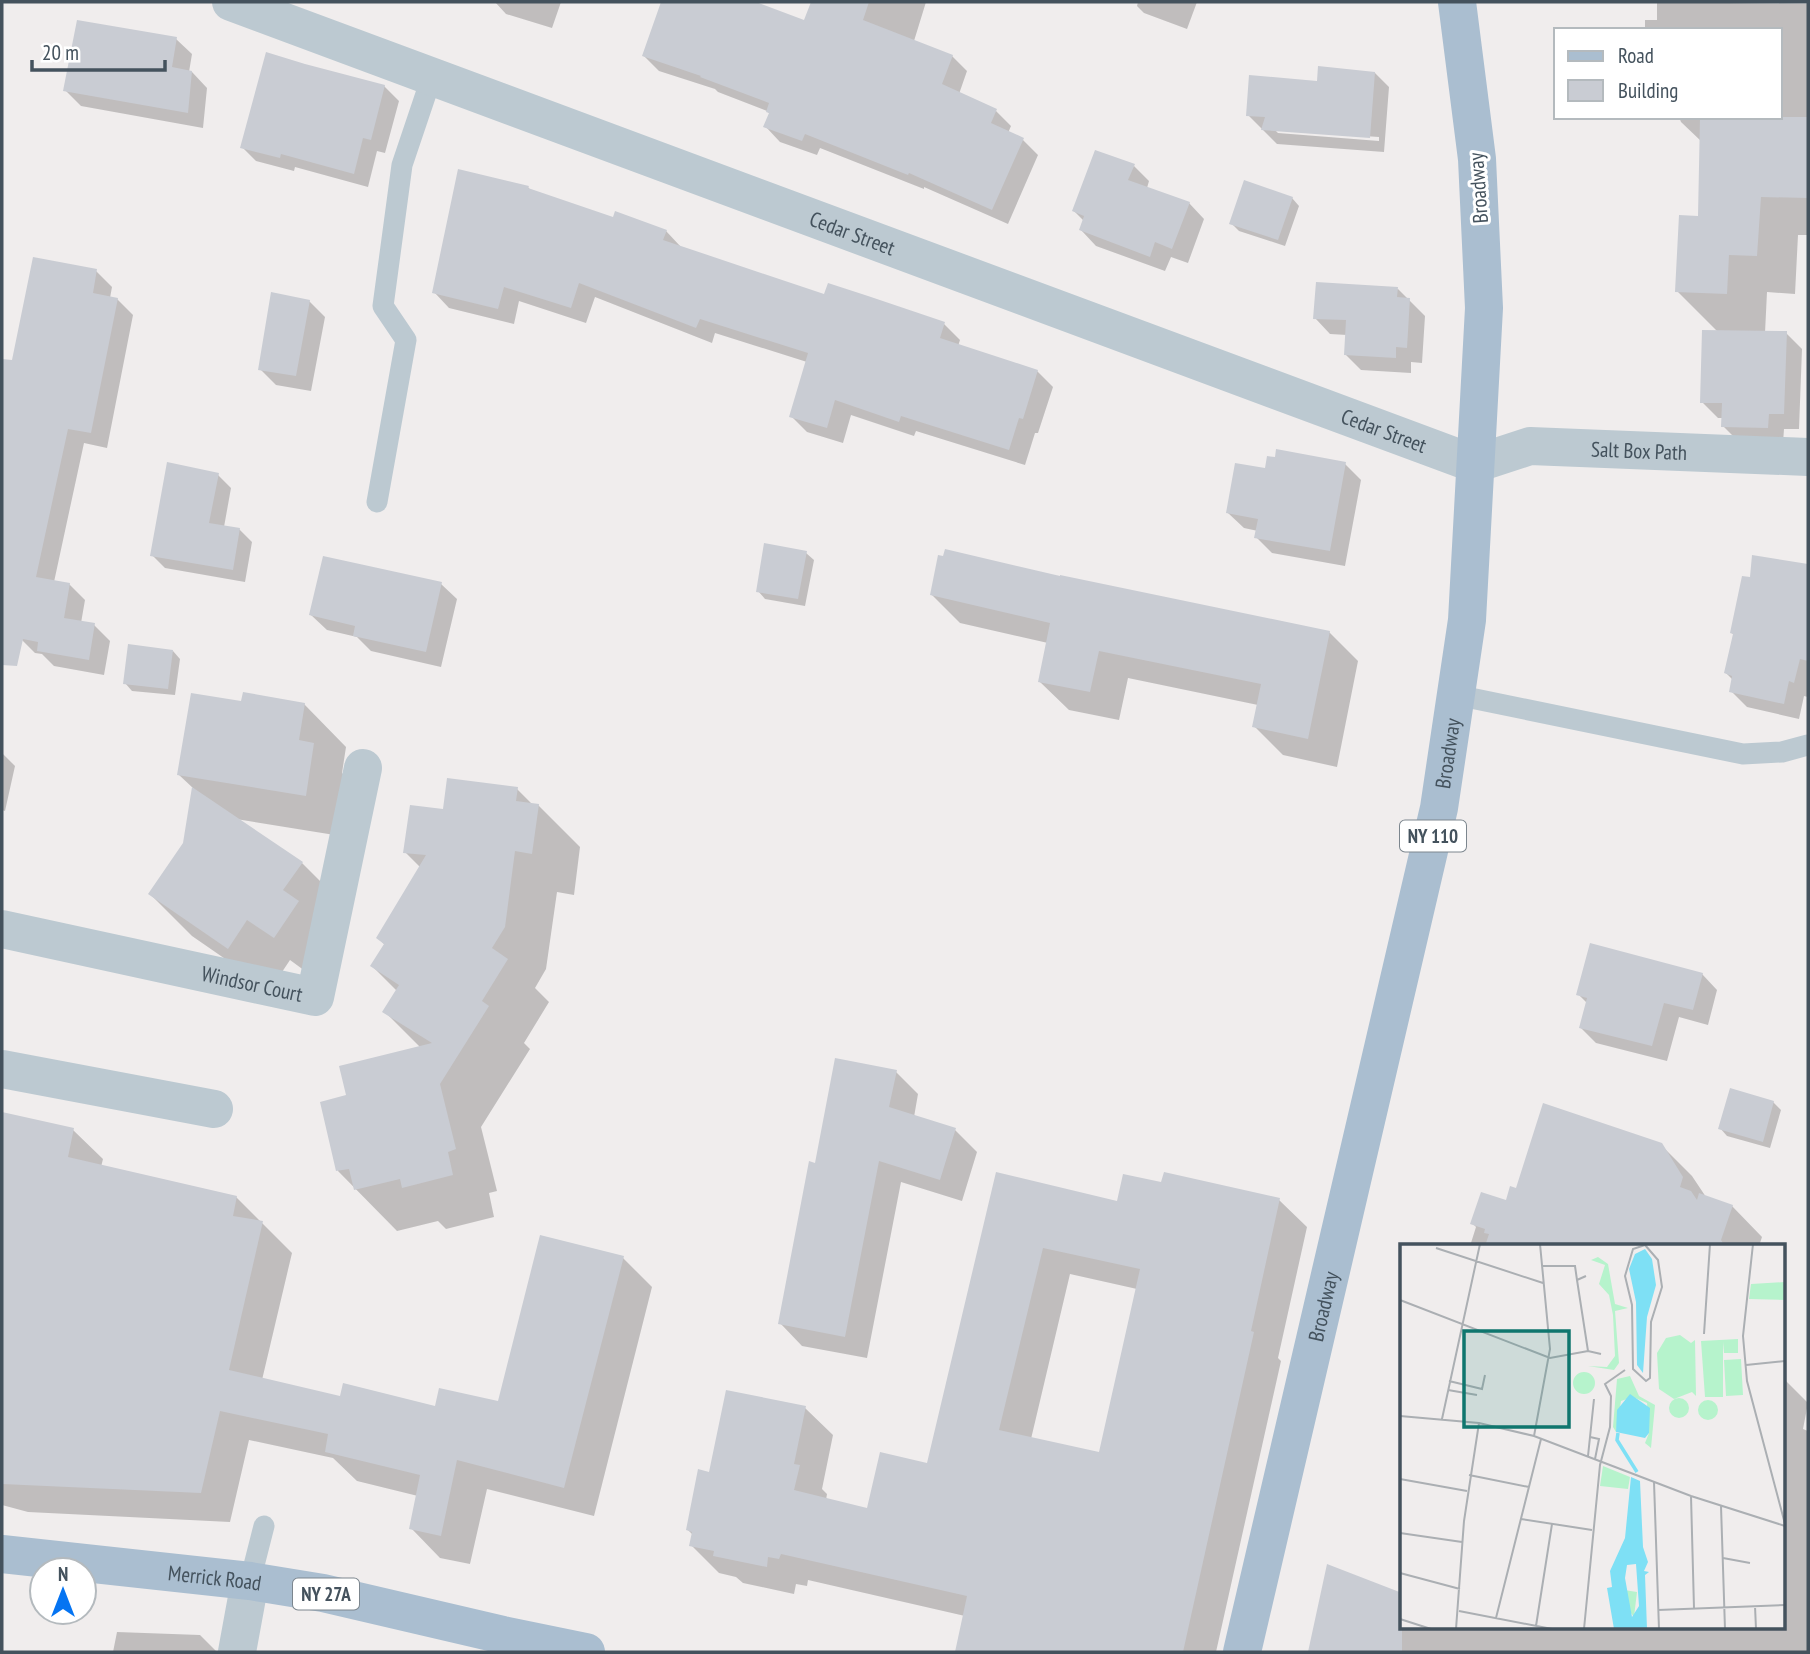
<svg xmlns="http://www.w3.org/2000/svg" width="1810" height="1654" viewBox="0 0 1810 1654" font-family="'PT Sans Narrow',sans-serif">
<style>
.shadow{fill:#0003;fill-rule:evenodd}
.building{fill:#c9ccd3;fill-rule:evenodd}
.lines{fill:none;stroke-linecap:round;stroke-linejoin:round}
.service{stroke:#bcc9d1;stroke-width:21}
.minor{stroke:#bcc9d1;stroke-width:38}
.primary{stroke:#aabed0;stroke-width:38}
.labels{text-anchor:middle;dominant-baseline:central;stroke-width:6;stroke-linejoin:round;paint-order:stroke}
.shield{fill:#fff;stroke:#7c868e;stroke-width:2}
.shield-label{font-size:19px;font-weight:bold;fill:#44525d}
.street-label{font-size:21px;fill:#44525d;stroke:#fff}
.inset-river{fill:none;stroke:#7ee0f5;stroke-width:3.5}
.inset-road{fill:none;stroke:#abafb3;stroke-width:2}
.view{fill:#0f766e;fill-opacity:0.15;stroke:#0f766e;stroke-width:3.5}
.inset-edge{fill:none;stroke:#44525d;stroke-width:3.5}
</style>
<rect width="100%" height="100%" fill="#f0eded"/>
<!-- shadow -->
<path class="shadow" d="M495,2H561L552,28L506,14Z
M663,2H751L805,22L813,2H926L914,41L952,56L967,71L959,94L996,111L1011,126L1008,133L1023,140L1038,155L1008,224L924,187V189L820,148L817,155L780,142L765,126L770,114L767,111L718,92L715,89L659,71L644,56Z
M1138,2H1197L1187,29L1144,13L1137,6Z
M1657,2L1808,4V235H1798L1795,294L1767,292L1765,333H1786L1802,349L1799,429H1784L1783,443L1739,442L1723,426V418H1718L1702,402L1718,332L1677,291L1700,218L1702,142L1681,122L1679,117H1780V30H1645V20H1657Z
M176,39L192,54L189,72H192L207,88L203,128L81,106L65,90Z
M1375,73L1389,87L1384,152L1277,144L1248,115L1318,83ZM1275,130L1379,137V141L1278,133Z
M384,86L399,101L385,153L377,151L368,187L295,167L294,171L256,161L242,147Z
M1134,166L1149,181L1147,188L1189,203L1204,219L1188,263L1171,257L1165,271L1096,246L1081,230L1084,221L1074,211Z
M528,187L531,191L614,219L666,231L681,247L825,297L944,324L960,340L958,346L1037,371L1053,387L1038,433H1035L1025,465L916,431L914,436L851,415L843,443L807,432L791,416L807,362L715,333L712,343L595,297L586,323L519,301L514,324L449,308L434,292Z
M1292,198L1299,206L1285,246L1239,231L1231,223Z
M96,271L112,287L110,298L117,299L133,315L107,448L84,443L54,582L69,584L85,600L81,623L94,625L110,641L104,675L54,666L42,654L35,653L22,640L2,637V360L13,363Z
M1398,289L1425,316L1422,363L1411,362V373L1361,370L1345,354L1347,335L1330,334L1315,318Z
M309,301L325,317L311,391L276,385L260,369Z
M1345,464L1361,480L1345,566L1272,553L1256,537L1258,531L1244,528L1228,513L1266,470Z
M218,475L231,488L224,527L239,529L252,542L245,582L165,568L152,555Z
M806,553L814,560L805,606L765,599L758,591Z
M1805,565L1808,569V697L1804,696L1799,719L1747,707L1731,691L1733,680L1726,673L1735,636L1732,633L1751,579Z
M1061,578L1329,632L1358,661L1337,767L1283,755L1254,726L1258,705L1128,678L1119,720L1069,710L1040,682L1048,643L960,623L931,594Z
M441,584L457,599L441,667L371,651L357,637L327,630L311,615Z
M173,651L180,659L175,695L132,691L125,683Z
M243,703L304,704L346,747L342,773L356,787L347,837L236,819L302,863L344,905L316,979L290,960L270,990L192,936L150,894L185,844L194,789L178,774Z
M2,753L15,766L5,811L2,810Z
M517,789L532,804L538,805L580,847L574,895L557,892L546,969L535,988L549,1002L524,1043L530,1049L481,1127L497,1191L489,1193L494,1217L446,1229L438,1221L397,1231L338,1171L349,1096L421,1048L385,1012L397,991L372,966L385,945L378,938L420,867L405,852L444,811Z
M1702,974L1717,990L1708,1025L1679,1017L1667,1061L1596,1043L1581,1028L1587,1003L1578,994Z
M896,1072L918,1094L914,1117L955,1130L977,1152L962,1201L901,1182L867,1358L802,1346L780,1323L817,1165Z
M1773,1102L1781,1110L1770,1148L1727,1136L1720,1128Z
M2,1114L73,1130L103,1159L101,1167L236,1197L292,1253L262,1380L342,1398L436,1408L499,1403L623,1258L652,1287L594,1516L487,1489L470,1564L440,1558L411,1528L418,1496L357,1481L333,1458L249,1440L230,1522L28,1512L2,1505Z
M1661,1145L1692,1176L1706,1197L1732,1206L1762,1237L1759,1246H1470L1476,1227L1472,1223L1507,1202L1517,1190Z
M998,1174L1119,1203L1163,1185L1279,1200L1307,1227L1278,1358L1281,1361L1216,1652H956L965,1616L808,1580L807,1586L796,1584L794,1594L743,1583L736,1577L719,1573L691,1545L693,1535L688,1530L711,1474L805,1408L833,1435L822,1489L827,1494L826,1500L868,1510L929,1465ZM1070,1274L1137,1289L1100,1454L1031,1439Z
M1784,1379L1808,1403L1803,1429L1808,1431V1652H1310L1328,1567L1402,1595V1628H1784Z
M117,1632L200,1635L217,1652H113Z"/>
<!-- building -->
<path class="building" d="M661,2H756L804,20L811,2H869L863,20L953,55L942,84L997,109L991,123L1024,138L992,210L909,173L908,175L805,134L802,141L763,127L769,113L766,112L769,103L700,77L701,76L642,56Z
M77,20L177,37L172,67L192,71L188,113L63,91Z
M266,52L305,64L385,85L371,140L363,138L354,174L281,154L280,158L240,148Z
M1318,66L1375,72L1370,138L1261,130L1265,117L1246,116L1249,75L1317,81Z
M1700,117H1808V198L1761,197L1757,256L1729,255L1727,294L1675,292L1679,215L1698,216Z
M1095,150L1135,164L1128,180L1190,202L1172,249L1155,242L1150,257L1079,230L1084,216L1072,211Z
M458,169L529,186L528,188L613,217L615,211L667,230L663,240L824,294L828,283L868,296L945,322L940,338L1038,370L1023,419L1019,418L1009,450L901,416L899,422L835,400L827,428L789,417L808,353L700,319L696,328L579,283L571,308L504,287L498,309L432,293Z
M1244,180L1293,197L1278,240L1229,224Z
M33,257L97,269L93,293L118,298L91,433L68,429L36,577L70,583L64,618L95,623L89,660L37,651L38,642L23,639L17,666L2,665V359L12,360Z
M1316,282L1398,287L1397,297L1410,298L1407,348L1396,347V358L1344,355L1346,320L1313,319Z
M271,292L310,300L296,376L258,370Z
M1702,330L1787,331L1784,414H1769L1768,428L1721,427L1722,403H1700Z
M1276,449L1346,462L1330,551L1254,538L1258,519L1226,513L1235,463L1265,468L1267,456L1275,457Z
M167,462L219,473L209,523L240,528L233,570L150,556Z
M764,543L807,551L798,599L756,592Z
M945,549L1060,576V575L1330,631L1308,739L1252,727L1261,684L1099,651L1090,692L1038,682L1050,623L930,595L938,555L943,556Z
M1752,555L1808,564V661L1800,659L1794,683L1789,681L1784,704L1729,692L1732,676L1724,673L1733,634L1730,633L1742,576L1750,577Z
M323,556L442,582L426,652L353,636L355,626L309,615Z
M128,644L173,650L168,689L123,684Z
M243,692L305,703L299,740L314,743L306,796L177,775L191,693L241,701Z
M447,778L518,787L516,801L539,804L532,854L515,851L505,927L492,948L508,959L482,1001L489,1006L440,1084L456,1149L448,1152L453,1175L402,1188L400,1179L354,1190L349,1169L336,1171L320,1102L346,1095L339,1066L432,1043L382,1012L399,985L370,966L384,944L376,938L426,855L403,853L410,805L443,809Z
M192,787L303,862L283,890L299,901L274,938L247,920L228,949L148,894L183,843Z
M1590,943L1703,973L1693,1010L1664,1003L1652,1046L1579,1028L1587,998L1576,995Z
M835,1058L897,1070L889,1107L956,1128L940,1180L879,1161L845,1337L778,1324L809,1161L815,1163Z
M1730,1088L1774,1101L1763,1142L1718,1129Z
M1543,1103L1662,1143L1683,1177L1680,1187L1691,1191L1697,1200L1699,1193L1733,1205L1721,1240L1725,1246H1485L1489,1234L1484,1233L1485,1229L1470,1224L1481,1192L1506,1200L1510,1186L1516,1188Z
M2,1112L74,1128L68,1157L237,1196L233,1216L263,1221L229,1370L340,1396L343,1383L435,1406L439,1388L498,1401L540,1235L624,1256L564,1488L457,1460L441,1536L409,1529L420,1475L325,1452L328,1434L220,1411L201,1493L2,1484Z
M996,1172L1117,1201L1123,1174L1161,1182L1164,1172L1280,1198L1251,1331L1254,1332L1183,1652H955L967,1596L781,1554L779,1559L768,1557L767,1567L713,1556L714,1551L689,1546L692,1532L686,1530L698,1469L709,1472L726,1390L806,1406L794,1464L800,1465L794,1490L867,1508L880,1452L927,1463ZM1043,1248L1140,1269L1099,1452L999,1430Z
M1327,1564L1402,1593V1652H1308Z"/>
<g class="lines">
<!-- service -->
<path class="service" d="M377,502L406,340L383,306L402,165L432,76
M1456,695L1743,754L1782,752L1808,745
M250,1581L264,1526"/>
<!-- minor -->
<g class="minor">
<path id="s1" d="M231,2L1475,464L1530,446L1808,457"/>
<path id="s2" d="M2,929L315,997L363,768"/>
<path d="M2,1069L214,1109"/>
<path d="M237,1652L250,1581"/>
</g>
<!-- primary -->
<g class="primary">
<path id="s3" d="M2,1554L250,1581L323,1593L503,1635L586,1652"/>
<path id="s4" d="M1242,1652L1439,808L1467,620L1484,308L1477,159L1457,2"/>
</g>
</g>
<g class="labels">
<!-- shield labels -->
<g class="shield">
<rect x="1400" y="820.5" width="66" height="31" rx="5"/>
<rect x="293" y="1578.5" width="66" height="31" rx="5"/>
</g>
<g class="shield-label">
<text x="1433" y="836">NY 110</text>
<text x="326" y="1594">NY 27A</text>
</g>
<!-- street labels -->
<g class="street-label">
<text transform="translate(1478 188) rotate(-94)">Broadway</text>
<text stroke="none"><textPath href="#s1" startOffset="663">Cedar Street</textPath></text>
<text stroke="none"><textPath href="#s1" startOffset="1230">Cedar Street</textPath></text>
<text stroke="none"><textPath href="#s1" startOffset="1494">Salt Box Path</textPath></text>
<text stroke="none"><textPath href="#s4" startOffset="922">Broadway</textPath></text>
<text stroke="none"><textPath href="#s2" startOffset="256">Windsor Court</textPath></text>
<text stroke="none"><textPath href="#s4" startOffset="355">Broadway</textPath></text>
<text stroke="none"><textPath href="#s3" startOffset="214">Merrick Road</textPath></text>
</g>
</g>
<!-- overview -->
<g transform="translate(1400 1244)">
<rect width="385" height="385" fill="#f0eded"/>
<path d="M198,13L208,20L215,60L228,64L215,67L219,119L214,126L188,122L207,123L215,112L213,71L209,51L199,40L205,21L191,16ZM385,38V56L349,55L351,40ZM280,91L291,99L295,96L296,152L292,148L274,155L259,145L257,109L266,94ZM338,95V109H324L323,98V153H305L301,97ZM341,115L343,151L326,152L324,116ZM173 139a11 11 0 1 1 22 0a11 11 0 1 1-22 0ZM230,132L239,152L255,161L251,204L245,199L249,189L247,159L233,153L221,157L216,188L213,183L217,135ZM269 164a10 10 0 1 1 20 0a10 10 0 1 1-20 0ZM298 166a10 10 0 1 1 20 0a10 10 0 1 1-20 0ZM203,222L230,233L228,245L200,242ZM224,346L237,348L234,373L227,364Z" fill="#b6f3cc"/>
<path d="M245,5L252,15L256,41L247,73L243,129L237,121L236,58L229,25L235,10ZM230,150L250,164L249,189L245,194L216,188L217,166ZM231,233L240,237L243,303L248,318L244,327L249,328L245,331L247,385H214L207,344L212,343L210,327L225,294ZM236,320L239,362L232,373L225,334L227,321Z" fill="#7ee0f5" fill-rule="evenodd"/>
<path class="inset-river" d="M218,189L217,196L237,228"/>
<path class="inset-road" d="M353,0L343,92L347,137L385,280M245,1L258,16L262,43L251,78L250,134L246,137L233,125L232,61L225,32L233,5ZM36,4L143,39M142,22H175L177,36L186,32M177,36L188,107M0,56L150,114L188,107L201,110M304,90L310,0M346,121L385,117M49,137L82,145L85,131M48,146L77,151M0,172L79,179L134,192L291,252L385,282M42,175L80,0M134,192L150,105L140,0M190,193L199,195L195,215M188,212L194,155M69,231L129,243M0,235L67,247M254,238L259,385M291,252L294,364M321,262L325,385M121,275L192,286M0,289L62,298M323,314L350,319M0,329L60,345M355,362L356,385M258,366L385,361M59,367L152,385M96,374L141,195M0,375L31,385M136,382L152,280M56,385L64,277L79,179M184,385L200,221L210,183L211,152L205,140L225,126"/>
<path class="view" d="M64,87H169V183H64Z"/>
<rect width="385" height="385" class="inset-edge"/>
</g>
<!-- border -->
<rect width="1810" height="1654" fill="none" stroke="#44525d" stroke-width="7"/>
<!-- legend -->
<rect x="1554" y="28" width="228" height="91" fill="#ffffff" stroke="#b4babe" stroke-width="2"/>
<rect x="1568" y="51" width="35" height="10" fill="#aabed0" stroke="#b4babe" stroke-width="2"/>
<text x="1618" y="63" font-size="21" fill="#44525d">Road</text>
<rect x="1568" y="80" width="35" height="21" fill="#c9ccd3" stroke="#b4babe" stroke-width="2"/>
<text x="1618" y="98" font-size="21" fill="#44525d">Building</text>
<!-- north arrow -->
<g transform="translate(63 1591)"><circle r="33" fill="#ffffff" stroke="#b4babe" stroke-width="2"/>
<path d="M0-5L12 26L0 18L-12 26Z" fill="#0574f2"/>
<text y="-10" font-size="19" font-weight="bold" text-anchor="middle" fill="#44525d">N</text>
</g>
<!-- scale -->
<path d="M32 60v10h133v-10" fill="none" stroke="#44525d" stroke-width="3.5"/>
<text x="42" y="60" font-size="21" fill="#44525d" stroke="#ffffff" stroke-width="5" paint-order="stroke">20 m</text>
</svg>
